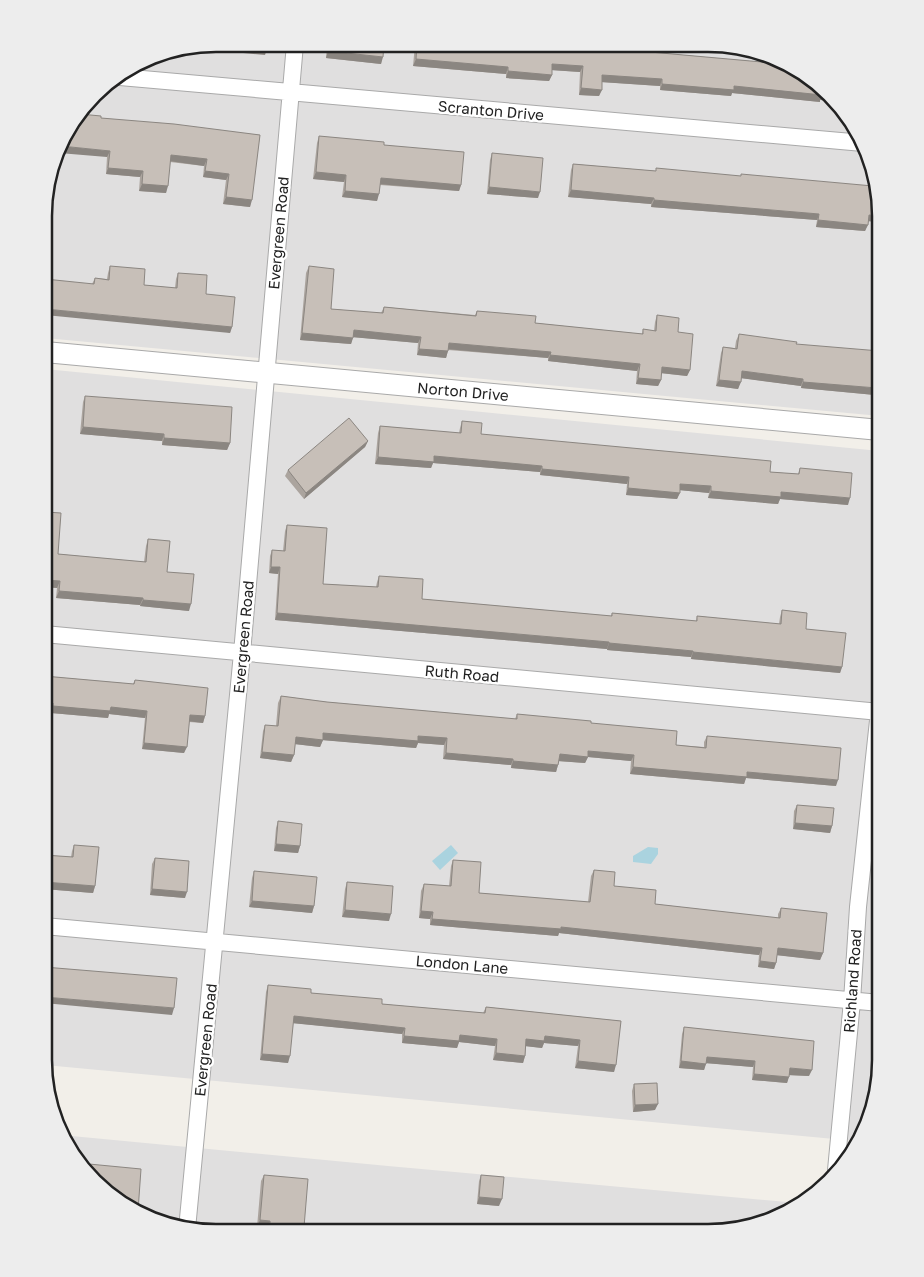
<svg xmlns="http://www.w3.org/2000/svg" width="924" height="1277" viewBox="0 0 924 1277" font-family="'Golos Text',sans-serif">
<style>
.residential{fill:#e0dfdf}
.water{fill:#aad3df}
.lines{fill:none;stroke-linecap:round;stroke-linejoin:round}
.minor-casing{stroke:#a9a9a9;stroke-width:18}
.tertiary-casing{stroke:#a9a9a9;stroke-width:22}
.minor{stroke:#fff;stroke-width:16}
.tertiary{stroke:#fff;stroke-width:20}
.wall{fill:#aba49e}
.shaded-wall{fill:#8b8681}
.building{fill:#c7bfb8;stroke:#8b8681}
.labels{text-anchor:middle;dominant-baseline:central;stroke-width:4.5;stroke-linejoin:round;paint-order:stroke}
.street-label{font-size:15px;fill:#222;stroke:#fff}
.rim{fill:none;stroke:#222;stroke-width:2.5}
</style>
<rect width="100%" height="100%" fill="#f2efe9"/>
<!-- residential -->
<path class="residential" d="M216,44L731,45L813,79L863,140L880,216V416L45,338V193L67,130L103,86L161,53Z
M45,369L880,451V1072L856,1141L45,1065Z
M61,1135L388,1166L798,1203L784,1216L708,1233L194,1232L120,1204Z"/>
<!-- water -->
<path class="water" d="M451,845L458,853L440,870L432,861Z
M648,847L658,848V854L651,864L633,862V856Z"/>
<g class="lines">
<defs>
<path id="minor" d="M120,77L863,143
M44,634L880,712
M44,926L880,1003
M836,1170L852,1001L858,907L880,702
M187,1229L242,653L295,44"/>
<path id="tertiary" d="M45,352L880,430"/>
</defs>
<!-- minor casing -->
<use href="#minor" class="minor-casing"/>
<!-- tertiary casing -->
<use href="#tertiary" class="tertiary-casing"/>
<!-- minor -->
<use href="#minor" class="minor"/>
<!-- tertiary -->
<use href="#tertiary" class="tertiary"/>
</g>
<!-- wall -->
<path class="wall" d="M327,44H384L381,64L326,58Z
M415,44L650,45V52L771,63V62L813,79L820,100V102L732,93L731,96L660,90V86L602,82L599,96L579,95L580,72L552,70V75L549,81L506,78V74L413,66Z
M101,118L260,135L250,207L223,204L226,180L203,177L204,166L170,162L166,193L139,191L140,177L106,174L107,157Z
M319,136L384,145L461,185L459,191L380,185L377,201L342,197L344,182L313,179L317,143Z
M492,153L538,198L487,194L490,160Z
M573,164L656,171V168L879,222L868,221L865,231L816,227L817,220L651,207V204L568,197L571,170Z
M110,266L144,285L175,288L176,279L178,273L206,294L232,327L230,333L92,284L95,278L107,279L108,273Z
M309,266L331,309L381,313L384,307L475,315L477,311L535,323L642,334L643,329L654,331L655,322L657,315L678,332L690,370L687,376L661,373V380L658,386L636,384L637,371L548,361V358L448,350L446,358L417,355L418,343L353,337L351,344L300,340L306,273Z
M739,334L796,344L875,395L801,388V386L741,378L738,389L716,386L721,353L723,347L735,348L736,341Z
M85,396L230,443L227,450L162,445V441L80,434L83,402Z
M462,421L481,434L770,472L798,474L800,468L848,505L780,499L778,504L708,498L709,493L680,490L677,499L626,495L627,484L540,475V472L433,463L431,468L375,464L378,433L380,426L459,433L460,428Z
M368,441L365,447L304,499L285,476L288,470Z
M46,512L58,554L144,562L146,546L148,539L167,572L189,611L140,606V605L56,598L57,588L45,587V515Z
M287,525L323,584L376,587L377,582L379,576L422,599L611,616L612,613L696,621L697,616L779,624L780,617L782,610L806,629L842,667L840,673L691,659V657L607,650V649L275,620L278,574L269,573L270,556L272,550L283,551L285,531Z
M44,676L133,684L135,680L205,716L203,723L189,722L184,753L142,749L145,718L109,714L108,718L51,713V709Z
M281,696L327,702L515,719L517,714L591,723L676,745L704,747V742L707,736L836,786L746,778L744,784L630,774L631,761L588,757L585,763L559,761L556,772L511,768V765L443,759L444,745L418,743L416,748L323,740L320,747L295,744L294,755L291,762L260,758L263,731L265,725L276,726L278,703Z
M797,805L832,826L830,833L793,829L794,811Z
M278,821L300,846L298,853L274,851L276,828Z
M74,845L95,886L93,893L44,889V855L71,857L72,851Z
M155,858L185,898L150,895L152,864Z
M453,860L479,893L588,902L591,876L594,870L614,886L655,904L778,918V914L781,908L823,953L820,960L777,955L776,963L774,969L758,967L759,955L559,933L558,936L430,925V919L419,918L421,891L424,884L449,886L451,866Z
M254,871L314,906L312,913L249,907L252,878Z
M347,882L389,921L342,917L345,889Z
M268,985L311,993L382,1004L483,1013L486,1007L621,1021L614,1072L575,1068L578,1046L544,1043L542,1048L526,1046L525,1056L523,1063L493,1060L495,1046L459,1042L457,1048L402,1043V1034L293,1023L288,1063L260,1060L266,992Z
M684,1027L809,1076L789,1075L787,1083L752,1080L753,1067L706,1063L704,1070L679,1068L682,1034Z
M634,1084L655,1110L633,1112L632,1091Z
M264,1175L304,1227L331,1232H268V1227H257L261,1181Z
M481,1175L499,1206L477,1204L479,1181Z"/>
<!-- shaded-wall -->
<path class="shaded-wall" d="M216,44L267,49L265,55L192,48Z
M328,51L383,57L381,64L326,58Z
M416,59L508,67L506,74L413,66Z
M552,64L583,66L580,72L550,70Z
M508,71L552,75L549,81L506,78Z
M602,75L662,79L660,86L600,82Z
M662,84L734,86L824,94L830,101L820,100V102L732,93L731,96L660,90Z
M581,88L602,90L599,96L579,95Z
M61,146L110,151L107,157L59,153Z
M171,155L207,159L204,166L169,161Z
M108,168L143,171L140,177L106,174Z
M205,171L229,174L226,180L203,177Z
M316,172L346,175L344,182L313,179Z
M381,178L461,185L459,191L378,184Z
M142,184L168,186L166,193L139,191Z
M489,187L540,192L538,198L487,194Z
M571,190L654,198L651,204L568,197Z
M345,191L379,194L377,201L342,197Z
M226,197L252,200L250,207L223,204Z
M654,200L819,214L817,220L651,207Z
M869,215L880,216L879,222L866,221Z
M818,220L868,225L865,231L816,227Z
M45,309L232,327L230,333L45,315Z
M354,330L421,337L418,343L351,337Z
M302,333L353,338L351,344L300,340Z
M449,343L551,352L548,358L446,349Z
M419,349L448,351L446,358L417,355Z
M550,355L640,364L637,371L548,361Z
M662,367L690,370L687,376L660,373Z
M742,371L803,379L801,386L740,378Z
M638,378L661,380L658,386L636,384Z
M719,380L741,382L738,389L716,386Z
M803,382L877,388L875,395L801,388Z
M45,423L50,424L48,430H45Z
M83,427L164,434L162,441L80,434Z
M164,438L230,443L227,450L162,445Z
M368,441L365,447L304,499L306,493Z
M434,456L542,466L540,472L433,463L431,468L375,464L378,457Z
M542,469L629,477L627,484L540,475Z
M680,484L711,486L709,493L678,490Z
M628,488L680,493L677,499L626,495Z
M711,491L781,492L850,498L848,505L780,499L778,504L708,498Z
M271,567H280L278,574L269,573Z
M45,580L60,581L57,588L45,587Z
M59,591L143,598L140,605L56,598Z
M143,600L191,604L189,611L140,606Z
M277,613L609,642L607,649L275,620Z
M609,643L693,651L691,657L607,650Z
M693,652L842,667L840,673L691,659Z
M44,702L53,703L51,709H44Z
M53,706L111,707L147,711L145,718L109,714L108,718L51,713Z
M190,715L205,716L203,723L187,721Z
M323,733L418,736L447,738L444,745L418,743L416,748L321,740Z
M296,737L323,740L320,747L294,744Z
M144,743L187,747L184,753L142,749Z
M588,751L634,755L631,761L588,757L585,763L557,761L560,754Z
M262,752L294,755L291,762L260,758Z
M446,753L513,759L511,765L443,759Z
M513,761L558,765L556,772L511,768Z
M633,767L747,772L838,780L836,786L746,778L744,784L630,774Z
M795,823L832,826L830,833L793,829Z
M276,844L300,846L298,853L274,851Z
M44,882L95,886L93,893L44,889Z
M152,889L187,892L185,898L150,895Z
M252,901L314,906L312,913L249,907Z
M345,910L391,914L389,921L342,917Z
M421,911L433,912L430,919L419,918Z
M432,919L561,927L762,948L759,955L559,933L558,936L430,925Z
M778,948L823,953L820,960L775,955Z
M760,961L776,963L774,969L758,967Z
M44,997L174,1008L172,1015L44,1003Z
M294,1016L405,1028L402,1034L291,1023Z
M460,1035L497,1039L495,1046L459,1042L457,1048L402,1043L404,1036Z
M545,1036L580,1040L578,1046L544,1043L542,1048L524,1046L526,1039Z
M496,1053L525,1056L523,1063L493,1060Z
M262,1054L290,1056L288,1063L260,1060Z
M707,1057L755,1061L753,1067L704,1063Z
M578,1061L616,1065L614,1072L575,1068Z
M681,1061L706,1064L704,1070L679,1068Z
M790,1068L812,1070L809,1076L787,1075Z
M754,1074L789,1077L787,1083L752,1080Z
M658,1104L655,1110L633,1112L635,1105Z
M479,1197L502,1199L499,1206L477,1204Z
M260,1220L270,1221L268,1227H257Z"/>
<!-- building -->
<path class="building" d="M219,44H268L267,49Z
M329,44H384L383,57L328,51Z
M417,44L650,45V52L773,63L813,79L824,94L822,93V95L734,86V90L662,84V79L602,75V90L581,88L583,66L552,64V75L508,71V67L416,59Z
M80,114L101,116V118L174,124L260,135L252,200L226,197L229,174L205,171L207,159L171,155L168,186L142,184L143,171L108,168L110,151L61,146L67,130Z
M319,136L384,142V145L464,152L461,185L381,178L379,194L345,191L346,175L316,172Z
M492,153L543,158L540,192L489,187Z
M573,164L656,171V168L741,176V174L873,186L880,216L869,215L868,225L818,220L819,214L654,200V198L571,190Z
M110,266L145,269L144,285L177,288L178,273L207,275L206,294L235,297L232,327L45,309V279L94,284L95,278L109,280Z
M309,266L334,269L331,309L383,313L384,307L476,316L477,311L536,316L535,323L643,334V329L656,331L657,315L679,318L678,332L693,334L690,370L662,367L661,380L638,378L640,364L550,355L551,352L449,343L448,351L419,349L421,337L354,330L353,338L302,333Z
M739,334L797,342L796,344L880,351L877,388L803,382V379L742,371L741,382L719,380L723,347L737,349Z
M45,393L52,394L50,424L45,423Z
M85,396L232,407L230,443L164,438V434L83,427Z
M349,418L368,441L306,493L288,470Z
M462,421L482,423L481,434L771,461L770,472L799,474L800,468L852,473L850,498L781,492V497L711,491V486L680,484V493L628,488L629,477L542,469V466L434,456V462L378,457L380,426L461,433Z
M46,512L61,513L58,554L146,562L148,539L170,541L167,572L194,574L191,604L143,600V598L59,591L60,581L45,580V526Z
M287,525L327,528L323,584L378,587L379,576L423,579L422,599L612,616V613L697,621V616L781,624L782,610L807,613L806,629L846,633L842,667L693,652V651L609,643V642L277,613L280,567H271L272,550L285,551Z
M44,676L134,684L135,680L208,688L205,716L190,715L187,747L144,743L147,711L111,707L110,711L53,706V703L44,702Z
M281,696L327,702L517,719V714L591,721V723L677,731L676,745L706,748L707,736L841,748L838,780L747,772V777L633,767L634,755L588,751V757L560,754L558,765L513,761V759L446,753L447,738L418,736V741L323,733V740L296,737L294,755L262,752L265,725L278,726Z
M797,805L834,808L832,826L795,823Z
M278,821L302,824L300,846L276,844Z
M74,845L99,847L95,886L44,882V855L73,857Z
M155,858L189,861L187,892L152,889Z
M453,860L481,862L479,893L590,902L594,870L615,872L614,886L656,890L655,904L780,918L781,908L827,913L823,953L778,948L776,963L760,961L762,948L561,927V929L432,919L433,912L421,911L424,884L451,886Z
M254,871L317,877L314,906L252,901Z
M347,882L393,886L391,914L345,910Z
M44,967L177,978L174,1008L44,997Z
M268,985L311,989V993L382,999V1004L485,1013L486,1007L621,1021L616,1065L578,1061L580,1040L545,1036L544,1041L526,1039L525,1056L496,1053L497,1039L460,1035L459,1041L404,1036L405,1028L294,1016L290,1056L262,1054Z
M684,1027L814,1041L812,1070L790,1068L789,1077L754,1074L755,1061L707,1057L706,1064L681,1061Z
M657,1083L658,1104L635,1105L634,1084Z
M89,1164L141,1169L138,1211L120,1204L103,1185L104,1181H100L89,1168Z
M264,1175L308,1179L304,1227L331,1229V1232H270V1221L260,1220Z
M481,1175L504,1177L502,1199L479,1197Z
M782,1211L783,1216L761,1221L760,1216Z"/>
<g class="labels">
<!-- street labels -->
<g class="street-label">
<text transform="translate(491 110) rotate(5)">Scranton Drive</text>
<text transform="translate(278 233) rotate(-85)">Evergreen Road</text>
<text transform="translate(463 391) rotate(5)">Norton Drive</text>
<text transform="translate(243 637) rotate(-85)">Evergreen Road</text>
<text transform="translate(462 673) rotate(5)">Ruth Road</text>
<text transform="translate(462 964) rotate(5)">London Lane</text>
<text transform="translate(852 981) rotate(-86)">Richland Road</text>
<text transform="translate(205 1040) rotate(-84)">Evergreen Road</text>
</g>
</g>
<!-- crop -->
<path d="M0 0H924V1277H0ZM216 52H708A164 164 0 0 1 872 216V1060A164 164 0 0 1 708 1224H216A164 164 0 0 1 52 1060V216A164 164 0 0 1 216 52Z" fill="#ededed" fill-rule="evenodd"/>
<path class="rim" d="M216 52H708A164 164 0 0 1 872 216V1060A164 164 0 0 1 708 1224H216A164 164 0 0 1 52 1060V216A164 164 0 0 1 216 52Z"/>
</svg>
